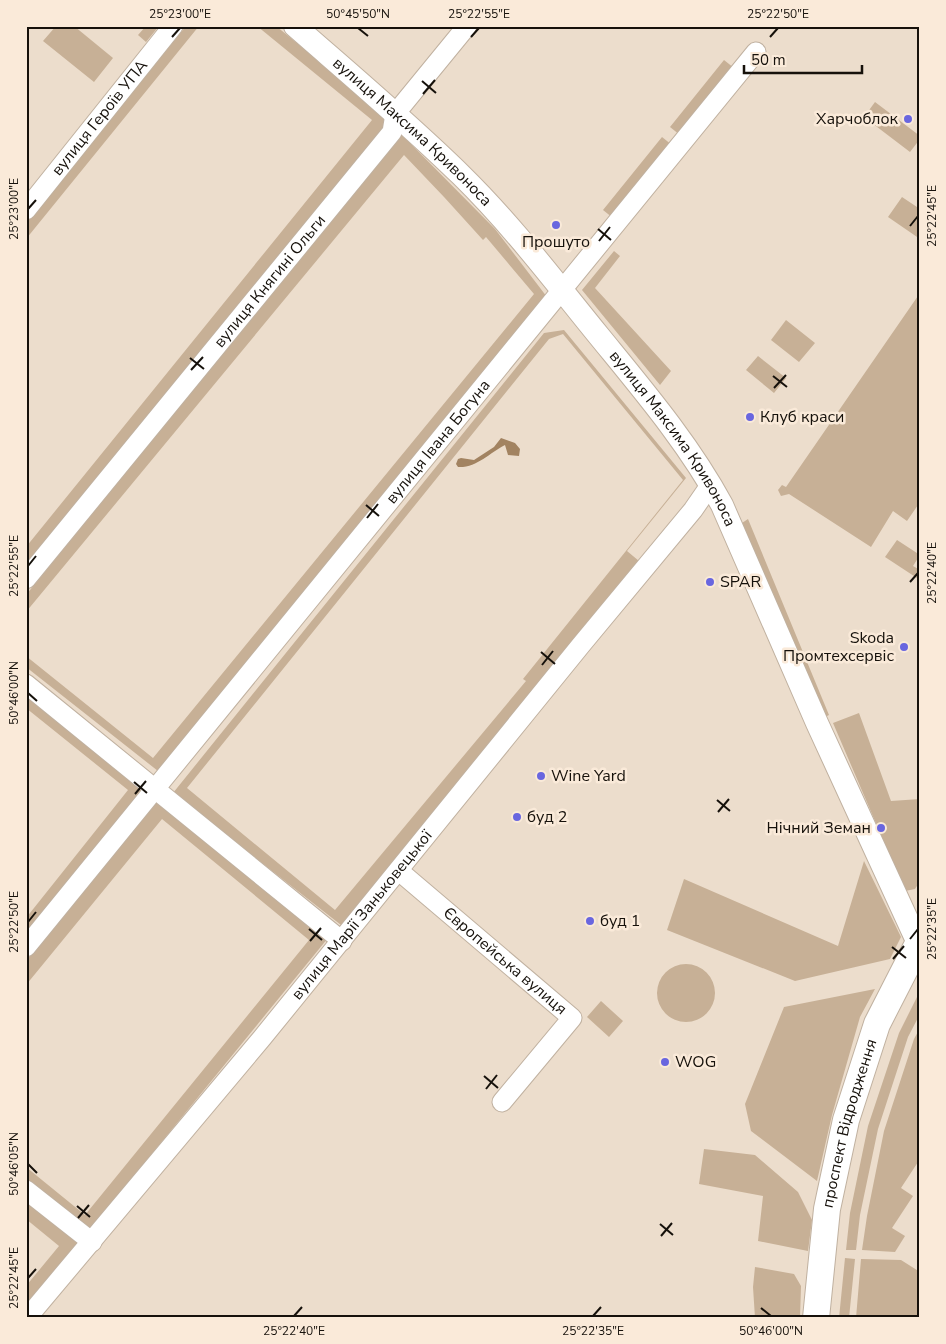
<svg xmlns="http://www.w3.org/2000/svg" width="946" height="1344" viewBox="0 0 946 1344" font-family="'Nunito Sans',sans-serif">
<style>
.green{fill:#c7b096;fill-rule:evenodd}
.water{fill:#a28361}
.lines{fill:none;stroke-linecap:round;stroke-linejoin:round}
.minor-casing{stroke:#c0b1a0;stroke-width:21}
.tertiary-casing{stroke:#c0b1a0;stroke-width:24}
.secondary-casing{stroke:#c0b1a0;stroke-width:28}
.minor{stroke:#fff;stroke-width:19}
.tertiary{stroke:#fff;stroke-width:22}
.secondary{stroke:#fff;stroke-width:26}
.ticks{fill:none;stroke:#16110b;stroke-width:2}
.poi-dot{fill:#6966df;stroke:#faead9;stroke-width:2}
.labels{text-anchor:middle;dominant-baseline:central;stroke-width:5;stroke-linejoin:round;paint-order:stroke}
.street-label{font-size:16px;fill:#16110b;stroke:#faead9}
.poi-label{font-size:16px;fill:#16110b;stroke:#faead9;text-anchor:start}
.neatline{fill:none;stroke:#16110b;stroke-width:2}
.ticks-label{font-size:12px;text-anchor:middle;fill:#16110b}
</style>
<rect width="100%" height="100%" fill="#ecddcc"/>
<!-- green -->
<path class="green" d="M56,26H74L113,58L94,82L43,41Z
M146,26H159L146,42L138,35Z
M186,26H199L26,239V223Z
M257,26H276L390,119L26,568V547L372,120Z
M724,60L734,68L680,135L670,127Z
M875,102L920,136V139L910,152L864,117Z
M401,134L495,229L547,297L158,771L26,667V656L153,758L534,294L486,237L483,240L444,197L404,155L26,612V595Z
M662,137L672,145L613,218L603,210Z
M902,197L920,209V239L888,217Z
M614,251L620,256L595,288L671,371L660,385L582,290Z
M920,293V502L907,521L893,511L871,547L789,494L781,496L778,490L782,485L786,487Z
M786,320L815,343L799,362L771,340Z
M564,330L686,478L627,551L639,561L341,925L173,793L544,333ZM563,334L683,480L523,679L526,681L335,910L187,788L549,339Z
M758,356L786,378L774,393L746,370Z
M748,519L829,715L825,717L742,523Z
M897,540L920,555L913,566L920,570V580L885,557Z
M26,694L143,790L26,933V918L128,790L26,708Z
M859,713L891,801L920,799V881L915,889L905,891L833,723Z
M158,800L328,938L88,1232L26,1181V1167L85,1215L309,940L162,819L26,985V961Z
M864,861L901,937L890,959L795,981L667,930L684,879L838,946Z
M657 993a29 29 0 1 1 58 0a29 29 0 1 1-58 0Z
M875,989L860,1017L832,1115L817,1181L751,1131L745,1104L784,1007Z
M920,991V1014L908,1037L878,1129L860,1215L856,1250H846L850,1213L868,1126L899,1033Z
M601,1001L623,1021L609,1037L587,1017Z
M920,1028V1159L901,1188L913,1196L892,1228L905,1236L895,1252L862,1250L867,1216L884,1131L914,1039Z
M704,1149L755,1155L798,1192L812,1220L808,1251L758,1241L763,1196L699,1184Z
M26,1196L83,1241L26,1309V1286L59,1246L26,1219Z
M845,1258L855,1259L849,1318H839Z
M861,1259L901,1260L920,1272V1318H856Z
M755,1267L794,1274L801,1286L800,1318H755L753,1287Z"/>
<!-- water -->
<path class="water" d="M501,438L515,443L520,449L519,456L508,455L505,445C489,453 477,468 458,467L456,464L458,459L461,458L474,460L494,447Z"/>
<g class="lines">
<defs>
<g id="minor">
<path id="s1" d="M26,210L173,26"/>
<path id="s2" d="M26,579L392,132L395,114L467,26"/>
<path d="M26,684L342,941"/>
<path id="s3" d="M399,871L572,1018L502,1102"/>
<path id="s4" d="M26,947L756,52"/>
<path d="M26,1190L92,1242"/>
<path id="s5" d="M27,1318L262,1038L581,645L693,510L711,484"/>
</g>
<g id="tertiary">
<path id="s6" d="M295,26C351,75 408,123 461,175C512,225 555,282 599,336C643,390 689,444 722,505L817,723L918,943"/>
</g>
<g id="secondary">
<path id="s7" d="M816,1318L827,1209L846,1120L877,1024L920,940"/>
</g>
</defs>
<!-- minor casing -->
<use href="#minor" class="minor-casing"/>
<!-- tertiary casing -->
<use href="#tertiary" class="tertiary-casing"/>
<!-- secondary casing -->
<use href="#secondary" class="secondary-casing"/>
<!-- minor -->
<use href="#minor" class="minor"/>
<!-- tertiary -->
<use href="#tertiary" class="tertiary"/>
<!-- secondary -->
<use href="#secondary" class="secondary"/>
</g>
<!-- ticks -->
<path class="ticks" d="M358,28L368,36M172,37L180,28M471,37L479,28M770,37L778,28M422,81L436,93M423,94L435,80M28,209L36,200M910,226L918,216M598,229L611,240M599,241L610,227M190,358L204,369M191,370L203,357M773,376L787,387M774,388L786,375M366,505L379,516M367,518L378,504M28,566L36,556M910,582L918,573M541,652L555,664M542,665L553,651M28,693L37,701M134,782L147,793M135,794L146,781M717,800L730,811M718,812L729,799M28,922L36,912M309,929L322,940M910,939L918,929M310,941L321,928M892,947L906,958M893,959L904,946M484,1076L498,1088M486,1089L497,1075M28,1164L37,1173M77,1206L90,1217M78,1218L89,1205M660,1224L673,1235M661,1236L672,1223M28,1278L36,1269M761,1308L771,1316M294,1316L302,1307M593,1316L601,1307"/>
<!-- markers -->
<g class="poi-dot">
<circle cx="908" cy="119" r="5"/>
<circle cx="556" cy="225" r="5"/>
<circle cx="750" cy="417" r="5"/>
<circle cx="710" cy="582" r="5"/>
<circle cx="904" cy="647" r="5"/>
<circle cx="541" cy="776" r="5"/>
<circle cx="517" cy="817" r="5"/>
<circle cx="881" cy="828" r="5"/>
<circle cx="590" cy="921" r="5"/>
<circle cx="665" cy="1062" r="5"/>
</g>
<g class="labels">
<!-- street labels -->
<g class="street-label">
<text stroke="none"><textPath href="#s1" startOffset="118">вулиця Героїв УПА</textPath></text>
<text stroke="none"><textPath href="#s6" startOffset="158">вулиця Максима Кривоноса</textPath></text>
<text stroke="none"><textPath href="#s2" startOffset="385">вулиця Княгині Ольги</textPath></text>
<text stroke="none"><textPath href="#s6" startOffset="562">вулиця Максима Кривоноса</textPath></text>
<text stroke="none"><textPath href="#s4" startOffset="652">вулиця Івана Богуна</textPath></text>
<text stroke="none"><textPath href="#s5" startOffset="524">вулиця Марії Заньковецької</textPath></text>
<text stroke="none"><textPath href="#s3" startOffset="139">Європейська вулиця</textPath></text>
<text stroke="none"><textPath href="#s7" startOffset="198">проспект Відродження</textPath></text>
</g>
<!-- poi labels -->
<g class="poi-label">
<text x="898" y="119" text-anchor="end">Харчоблок</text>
<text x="556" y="242" text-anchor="middle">Прошуто</text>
<text x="760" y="417">Клуб краси</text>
<text x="720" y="582">SPAR</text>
<text x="894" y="638" text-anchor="end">Skoda<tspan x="894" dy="18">Промтехсервіс</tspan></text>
<text x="551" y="776">Wine Yard</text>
<text x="527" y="817">буд 2</text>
<text x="871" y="828" text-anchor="end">Нічний Земан</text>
<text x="600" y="921">буд 1</text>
<text x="675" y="1062">WOG</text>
</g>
</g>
<!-- border -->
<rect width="946" height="1344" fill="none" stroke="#faead9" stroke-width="55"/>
<!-- scale -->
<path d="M744 65v8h118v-8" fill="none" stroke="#16110b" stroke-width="2.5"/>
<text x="751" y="65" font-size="15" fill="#16110b" stroke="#faead9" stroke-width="4" paint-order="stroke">50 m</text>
<rect x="28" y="28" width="890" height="1288" class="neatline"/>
<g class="ticks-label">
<text x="180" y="18">25°23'00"E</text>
<text x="358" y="18">50°45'50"N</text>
<text x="479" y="18">25°22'55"E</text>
<text x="778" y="18">25°22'50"E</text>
<text transform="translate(14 209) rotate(-90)" y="4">25°23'00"E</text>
<text transform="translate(932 216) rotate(-90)" y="4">25°22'45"E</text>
<text transform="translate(14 566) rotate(-90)" y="4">25°22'55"E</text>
<text transform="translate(932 573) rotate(-90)" y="4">25°22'40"E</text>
<text transform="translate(14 693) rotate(-90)" y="4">50°46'00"N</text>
<text transform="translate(14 922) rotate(-90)" y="4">25°22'50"E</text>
<text transform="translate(932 929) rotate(-90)" y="4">25°22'35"E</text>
<text transform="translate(14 1164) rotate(-90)" y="4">50°46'05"N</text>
<text transform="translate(14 1278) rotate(-90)" y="4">25°22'45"E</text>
<text x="294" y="1335">25°22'40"E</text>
<text x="593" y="1335">25°22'35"E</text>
<text x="771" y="1335">50°46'00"N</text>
</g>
</svg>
